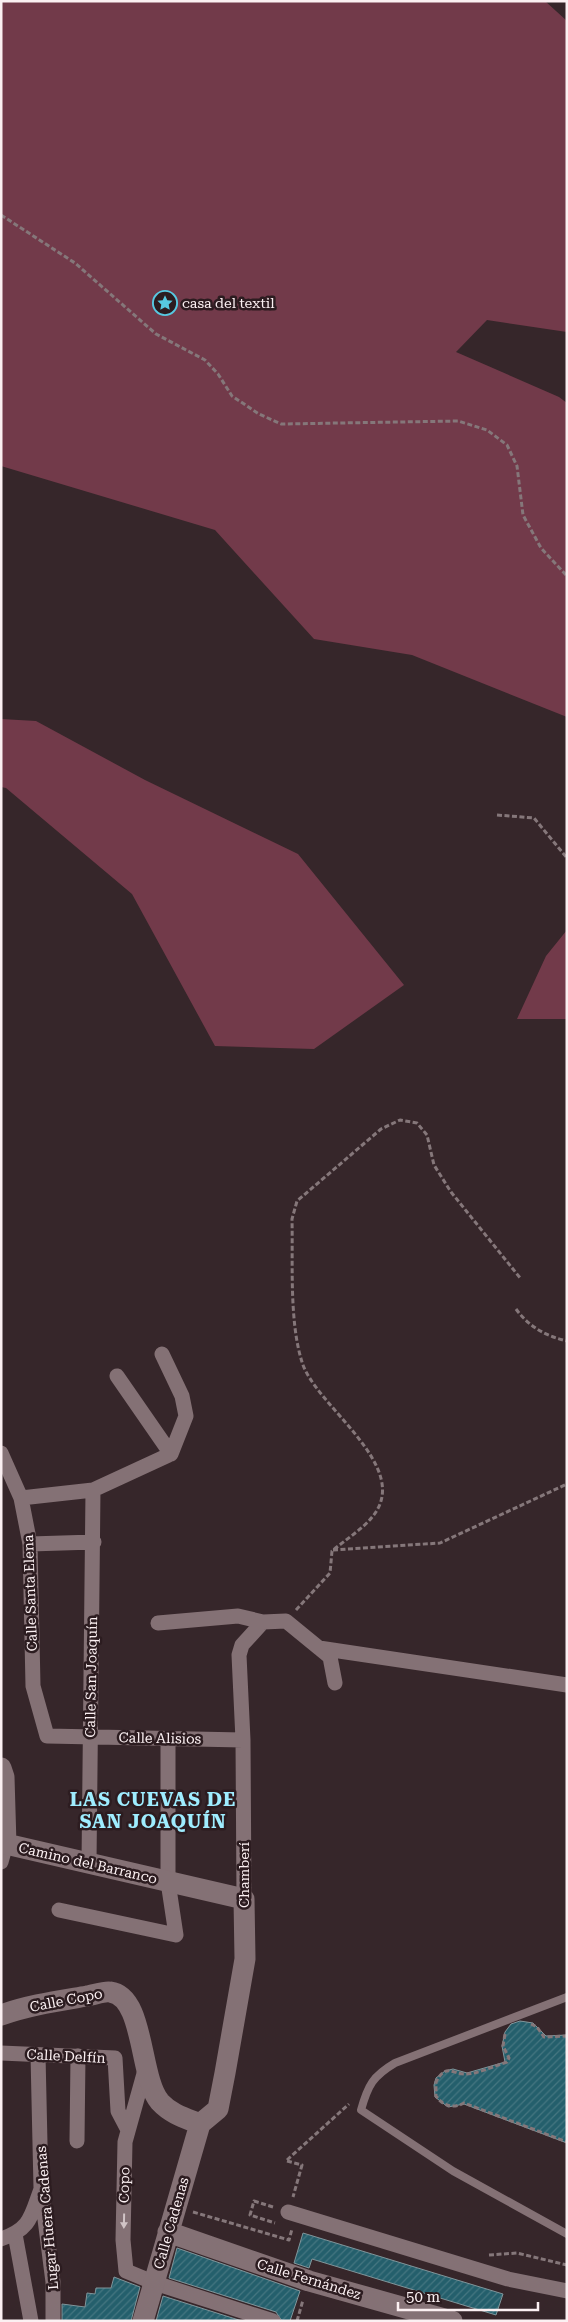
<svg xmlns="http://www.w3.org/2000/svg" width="568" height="2322" viewBox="0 0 568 2322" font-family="'Roboto Serif',serif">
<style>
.green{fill:#723a4a}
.building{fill:url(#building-hatch);stroke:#80959a}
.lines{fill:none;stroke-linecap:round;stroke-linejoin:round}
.path{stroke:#85777a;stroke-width:3;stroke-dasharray:5 2.5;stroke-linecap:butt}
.lane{stroke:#847175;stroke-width:8}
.street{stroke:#847175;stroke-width:15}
.secondary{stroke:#847175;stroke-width:21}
.oneway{fill:#d1c4c6}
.labels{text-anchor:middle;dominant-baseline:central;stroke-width:5;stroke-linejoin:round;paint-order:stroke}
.poi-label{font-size:14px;fill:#fbf0f2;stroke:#2c1c20;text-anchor:start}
.street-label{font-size:14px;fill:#fbf0f2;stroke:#2c1c20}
.district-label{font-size:19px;font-weight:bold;letter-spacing:1px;fill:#9fedff;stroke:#2c1c20}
</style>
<defs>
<pattern id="building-hatch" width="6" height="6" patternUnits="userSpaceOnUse" patternTransform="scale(1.25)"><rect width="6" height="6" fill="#245f6c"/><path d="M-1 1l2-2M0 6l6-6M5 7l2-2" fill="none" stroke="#457681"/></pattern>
</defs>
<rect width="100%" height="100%" fill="#36262a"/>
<!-- green -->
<path class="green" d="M1,1H545L567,21V332L487,320L456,352L559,397L567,403V717L412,655L314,639L215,530L1,466Z
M1,719L36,721L145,780L298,854L404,985L314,1049L215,1046L132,894L6,788L1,787Z
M567,930V1019H517L546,956Z"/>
<!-- building -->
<path class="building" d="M520,2021L533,2023L546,2036L567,2035V2143L464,2104L448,2107L435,2097L434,2085L436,2078L445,2071L453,2069L467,2073L505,2062L502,2046L505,2032L511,2024Z
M303,2233L503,2294L496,2315L312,2259L309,2268L294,2263Z
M177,2248L300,2291L290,2321H282L276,2312L169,2278Z
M114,2277L140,2287L131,2321H62V2304L85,2307L87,2293L95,2294L96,2288H111Z
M163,2296L242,2321H156Z"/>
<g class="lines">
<!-- path -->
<path class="path" d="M1,215L75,263L156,334L205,360L218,374L232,396L259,414L281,424L458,421L487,430L507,445L517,466L523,515L541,548L567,576
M497,815L534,818L567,858
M516,1309C529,1327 546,1336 567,1341
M333,1550L440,1543L567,1484
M296,1610L330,1573L332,1551C345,1540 363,1529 373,1516C413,1466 315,1406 302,1362C289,1321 293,1262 292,1219L297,1201L381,1129L400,1120L417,1123L427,1135L434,1165L451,1192L521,1279
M531,2024L537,2027L544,2037L567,2036
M505,2034L503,2046L509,2058L507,2062C497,2065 475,2075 465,2074C452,2074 446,2063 436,2082V2096C443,2106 453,2109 464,2103L567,2142
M287,2160L349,2104
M287,2161L302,2165L293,2197
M273,2207L254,2201L250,2215L275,2223
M193,2212L289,2240L292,2229
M489,2255L517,2253L567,2265
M297,2321L303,2300"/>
<!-- lane -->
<path class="lane" d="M567,1997L395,2063C373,2076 368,2085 361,2110L453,2171L567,2234"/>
<!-- street -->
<path class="street" d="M117,1376L171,1454
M1,1453L21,1498L30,1544L33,1686L47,1736L243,1740
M21,1498L93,1490L171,1454L186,1416L182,1396L162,1354
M30,1544L94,1542
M158,1623L238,1616L263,1622L286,1621L330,1657L335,1683
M319,1648L567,1685
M1,1862L6,1844
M89,1863L93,1490
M244,1899L243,1740L239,1655L242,1645L263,1622
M59,1910L176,1935L168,1882V1738
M1,2053L115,2058L118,2111L128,2130
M38,2055L41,2188L53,2282V2321
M145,2070L125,2142L123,2240L126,2271L155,2283L273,2321
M77,2141L78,2056
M288,2212L508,2279L567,2291
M15,2234L31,2321
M1,2239C31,2229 31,2216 41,2189"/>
<!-- secondary -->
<path class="secondary" d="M1,1768L4,1777L6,1844L244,1899L245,1959L225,2073L218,2109L200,2124
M1,2015C29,2005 58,2001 87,1996C94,1995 104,1991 110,1992C145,1996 139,2078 160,2102C171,2114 185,2118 200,2124
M168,2232L309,2281L452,2321
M143,2321L200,2124"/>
</g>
<!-- one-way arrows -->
<defs><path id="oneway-solid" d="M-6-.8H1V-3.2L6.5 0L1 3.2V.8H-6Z" transform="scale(1.25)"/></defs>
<use class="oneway" href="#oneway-solid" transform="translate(124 2221) rotate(91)"/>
<!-- icons -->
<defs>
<symbol id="sight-ring" viewBox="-11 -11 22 22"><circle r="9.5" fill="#2c1c20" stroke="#57c9e2" stroke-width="1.5"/><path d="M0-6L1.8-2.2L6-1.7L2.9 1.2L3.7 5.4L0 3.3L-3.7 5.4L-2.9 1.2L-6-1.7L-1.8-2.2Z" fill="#57c9e2"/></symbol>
</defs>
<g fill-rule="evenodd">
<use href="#sight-ring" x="151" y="289" width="28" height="28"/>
</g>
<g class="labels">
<!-- poi labels -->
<g class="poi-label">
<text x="182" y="303">casa del textil</text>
</g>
<!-- street labels -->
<g class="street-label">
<text transform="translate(30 1593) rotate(-92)">Calle Santa Elena</text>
<text transform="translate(91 1677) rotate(-89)">Calle San Joaquín</text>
<text transform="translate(160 1738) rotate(1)">Calle Alisios</text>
<text transform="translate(88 1863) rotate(13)">Camino del Barranco</text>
<text transform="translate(244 1875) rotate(-90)">Chamberí</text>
<text transform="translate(66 2000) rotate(-11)">Calle Copo</text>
<text transform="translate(66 2056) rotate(3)">Calle Delfín</text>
<text transform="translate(124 2185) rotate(-89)">Copo</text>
<text transform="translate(47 2218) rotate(-95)">Lugar Huera Cadenas</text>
<text transform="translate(171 2223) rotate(-74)">Calle Cadenas</text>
<text transform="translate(309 2279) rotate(17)">Calle Fernández</text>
</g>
<!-- district labels -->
<g class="district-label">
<text x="153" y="1799">LAS CUEVAS DE<tspan x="153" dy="22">SAN JOAQUÍN</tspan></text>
</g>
</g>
<!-- border -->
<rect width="568" height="2322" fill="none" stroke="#fbf0f2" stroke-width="5"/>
<!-- scale -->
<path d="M398 2302v8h140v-8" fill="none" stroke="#fbf0f2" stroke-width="2.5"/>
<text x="406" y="2302" font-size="15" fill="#fbf0f2" stroke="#2c1c20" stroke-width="4" paint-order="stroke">50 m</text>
</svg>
